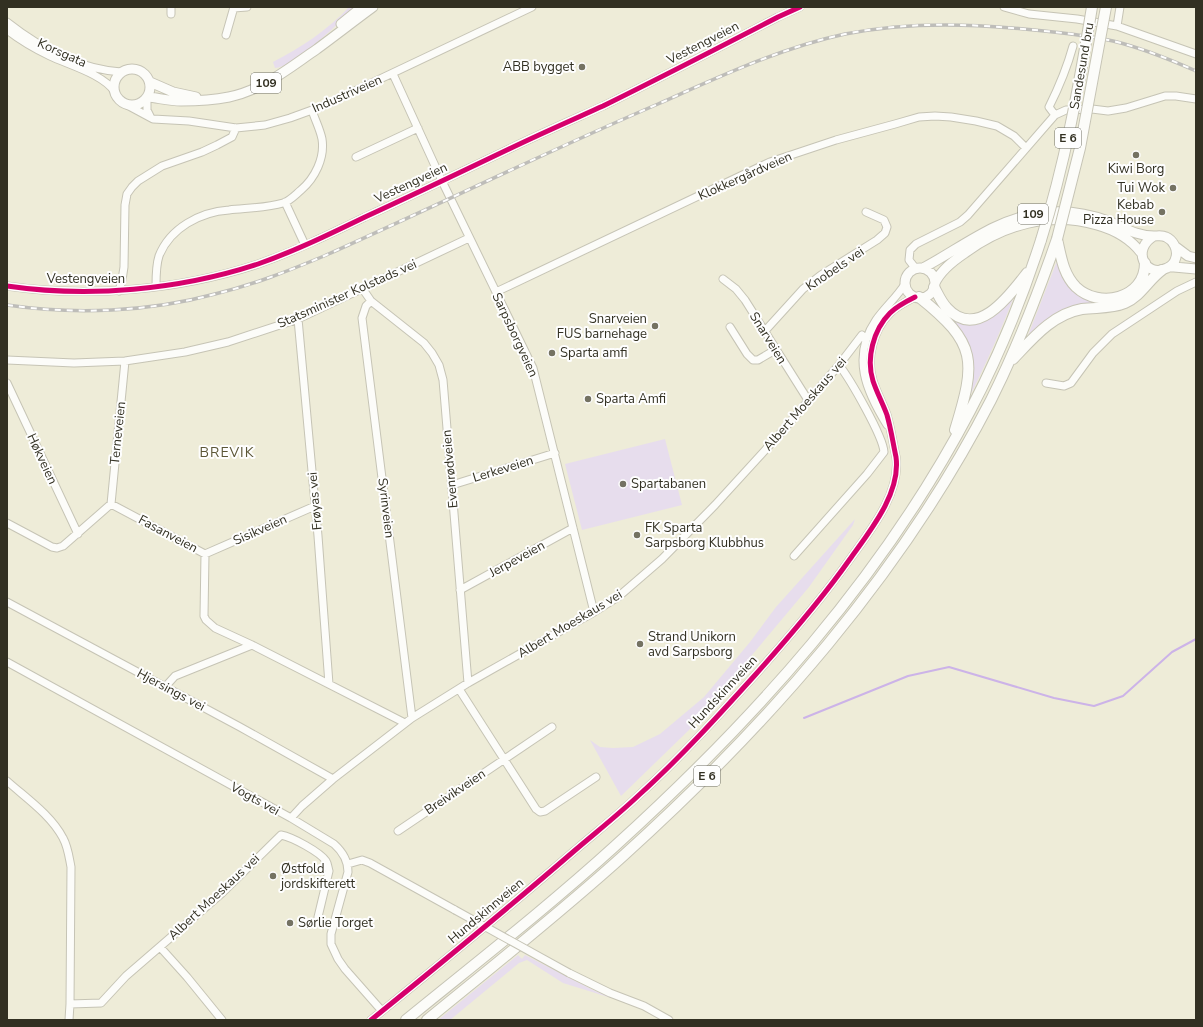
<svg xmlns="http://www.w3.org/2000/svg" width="1203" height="1027" viewBox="0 0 1203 1027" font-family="'Nunito Sans',sans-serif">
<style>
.green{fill:#e7dded}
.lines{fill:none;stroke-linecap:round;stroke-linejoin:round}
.stream{stroke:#ccb3e8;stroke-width:2}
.minor-casing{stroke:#c6c4b5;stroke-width:9}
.major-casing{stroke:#c6c4b5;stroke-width:11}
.highway-casing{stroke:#c6c4b5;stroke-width:12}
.minor{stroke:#fcfcf9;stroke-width:7}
.major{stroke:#fcfcf9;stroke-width:9}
.highway{stroke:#fcfcf9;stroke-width:10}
.rail-casing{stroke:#bebdb9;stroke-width:3.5}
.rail{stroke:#fefefe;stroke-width:2;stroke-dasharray:6;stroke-linecap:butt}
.minor-bridge-casing{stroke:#c6c4b5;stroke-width:9;stroke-linecap:butt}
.highway-bridge-casing{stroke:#c6c4b5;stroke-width:12;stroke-linecap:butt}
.minor-bridge{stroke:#fcfcf9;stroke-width:7}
.highway-bridge{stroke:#fcfcf9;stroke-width:10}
.cycleway-casing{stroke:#fefefe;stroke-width:8}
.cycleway{stroke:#d6006c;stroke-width:5}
.poi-dot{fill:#747262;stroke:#fefefe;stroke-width:1.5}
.labels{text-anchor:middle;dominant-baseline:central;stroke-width:4;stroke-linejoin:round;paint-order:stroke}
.shield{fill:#fefefe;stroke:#6f6e64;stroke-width:1}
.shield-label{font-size:12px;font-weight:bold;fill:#323022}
.street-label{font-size:13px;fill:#323022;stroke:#fefefe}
.poi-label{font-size:13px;fill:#323022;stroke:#fefefe;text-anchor:start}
.neighbourhood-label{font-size:14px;letter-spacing:1px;fill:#5b5636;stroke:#fefefe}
</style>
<rect width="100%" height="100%" fill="#eeecd8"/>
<!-- green -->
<path class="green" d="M349,7H356C341,21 293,68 275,68L273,62C300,48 328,30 349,7Z
M1057,261L1093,301L1092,305L1027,338Z
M1016,291C1002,329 985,366 967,402H966C978,363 976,351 949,319L952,317L964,322Z
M665,439L682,505L582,530L565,464Z
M855,519L853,525L809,587L689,730L621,796L590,740L600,747L613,748L633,747L660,734L704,697L750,642L776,607Z
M518,955L522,959L525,955L593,990L621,1001L563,983L527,960L519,963L513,968L450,1020H438Z"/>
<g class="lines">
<!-- stream -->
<path class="stream" d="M804,718L908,676L949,667L1054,698L1094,706L1123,696L1172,652L1196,639"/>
<defs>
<path id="minor" d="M171,7V14
M1004,7L1029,14L1077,19L1117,26L1196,54
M234,8L247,7
M7,22C40,48 79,69 121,72
M1117,26L1120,7
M7,30C20,40 35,49 50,56C69,65 103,74 115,92
M226,35L234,7
M393,74L442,181L533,368L594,612
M147,98V110L150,116
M127,105L153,119L189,121L236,128L265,125L290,118L323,106L532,7
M1055,115L1049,107C1059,87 1067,68 1073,46
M356,157L418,128
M285,202L305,245
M916,269L909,260L910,250L916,244L960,222L968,215L1055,115L1066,110L1092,109L1108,111L1126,108L1165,96H1176L1196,99
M723,279L736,289L745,300L808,400
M7,286C89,298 179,290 258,264C295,251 330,234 365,217C413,195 461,172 509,149C540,134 572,120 603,106C662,77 720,47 778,17L800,7
M156,286C156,276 156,265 159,256C170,228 200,212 229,210C247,208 266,208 283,203C290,201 295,195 301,190C315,178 325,158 322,139C320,129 315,120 312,110
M362,288L371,301L424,343L432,353L439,365L443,380L468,683
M119,291L122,280L124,267L125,205L127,194L132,187L138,181L162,166L202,152L217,145L232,137L236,128
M496,292L770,162L836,140L895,124L919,117L935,116L951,117L976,121L997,126L1014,136L1026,148
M371,301L366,306L362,318L412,718
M298,319L318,536L329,684
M730,327L747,354L753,360H758L775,350
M764,332L803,289L821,275L877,240L885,233L887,227L884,220L866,212
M7,360L74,363L125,361L185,352L228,342L298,319L469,238
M7,383L78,534
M1046,383L1064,386L1071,383L1093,353L1112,334L1177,291L1196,282
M887,425C866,391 851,357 876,320C885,307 897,297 905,284
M452,485L555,453
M111,504L125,361
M7,523L52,547L57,548L63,546L111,504L205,554L204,616L206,620L215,628L252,645L405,723
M205,554L315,506
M794,556L867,474L884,452C883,436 850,379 839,365
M460,590L573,528
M7,602L240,727L333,779
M7,662L291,818L334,844C343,852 348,860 348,872L331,934V944L338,959L345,969L382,1011
M165,687L175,676L252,645
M459,689L536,809L540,812L545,811L596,777
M7,781C26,798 51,815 63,838C68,847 69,857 71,867L70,1004
M291,818L302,806L333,779L412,718L468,683L594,612L618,597L662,559L715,505L778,436L839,365L862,335
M398,831L552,727
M348,864L362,860L370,863L455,910
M160,947L187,977L222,1020
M569,973L610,993L644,1006L669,1020
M69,1020L70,1004L101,1003L126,976L222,893L281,835C292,837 320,852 326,861C328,864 328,868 329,871L318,917
M371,1020C439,965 507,909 573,852C595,833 618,815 639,795C680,758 719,715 756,674C789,637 822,599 850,559C870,531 901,493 896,457C893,443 891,429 887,415C883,404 877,393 873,381C866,359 873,330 890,313C897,306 907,301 915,297"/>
<path id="major" d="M341,24L362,7
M114 87a18 18 0 1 1 36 0a18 18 0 1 1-36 0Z
M150,82L173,92L196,97
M148,97C158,98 170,101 181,101C196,101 214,100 229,97C263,90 289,68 317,49C336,35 354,21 373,7
M1176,247L1188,256L1196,258
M1169,267H1174L1196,269
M923,268C961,248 995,219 1040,213C1062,210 1087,213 1108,221C1118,225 1127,230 1136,233C1142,235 1148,236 1154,236C1158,236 1162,235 1166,237C1173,240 1178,249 1176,257C1175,262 1172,266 1167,268C1145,279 1131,249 1154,236
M905 283a15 15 0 1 1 30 0a15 15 0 1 1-30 0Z
M935,283C941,270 953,261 965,253C1003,225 1050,211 1097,225C1115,230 1131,239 1142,254"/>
<path id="highway" d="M1057,239C1061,256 1063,274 1076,287C1099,309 1145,299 1145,263
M934,287C938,294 941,302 947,308C977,341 1010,295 1027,273
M919,297C978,344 976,361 955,430
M1013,359C1033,338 1053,314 1082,309C1097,307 1111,309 1125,303C1141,296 1148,280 1162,270
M406,1020C476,963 548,907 615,846C754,720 883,577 970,411C999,356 1022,299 1041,240
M427,1020C493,966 560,913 623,856C768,725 901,575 991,400C1017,348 1038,294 1057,239"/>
</defs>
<!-- minor casing -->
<use href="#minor" class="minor-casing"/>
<!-- major casing -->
<use href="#major" class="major-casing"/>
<!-- highway casing -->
<use href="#highway" class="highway-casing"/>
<!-- minor -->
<use href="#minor" class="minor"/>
<!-- major -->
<use href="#major" class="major"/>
<!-- highway -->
<use href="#highway" class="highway"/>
<defs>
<path id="rail" d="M7,305C75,315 149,312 215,294C253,285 288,271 324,256C436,206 546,152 658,104C719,77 780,48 845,34C900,23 956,23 1012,28C1046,31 1080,34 1113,41C1142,48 1169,59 1196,71"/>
</defs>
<!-- rail casing -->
<use href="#rail" class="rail-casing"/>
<!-- rail -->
<use href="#rail" class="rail"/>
<defs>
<path id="minor-bridge" d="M455,910L569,973"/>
<path id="highway-bridge" d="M1057,239L1080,148L1106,7
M1041,240C1065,164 1079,86 1092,7"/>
</defs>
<!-- minor-bridge casing -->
<use href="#minor-bridge" class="minor-bridge-casing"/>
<!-- highway-bridge casing -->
<use href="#highway-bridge" class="highway-bridge-casing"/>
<!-- minor-bridge -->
<use href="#minor-bridge" class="minor-bridge"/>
<!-- highway-bridge -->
<use href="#highway-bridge" class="highway-bridge"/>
<defs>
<path id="cycleway" d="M7,286C89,298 179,290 258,264C295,251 330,234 365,217C413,195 461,172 509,149C540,134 572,120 603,106C662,77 720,47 778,17L800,7
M371,1020C439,965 507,909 573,852C595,833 618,815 639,795C680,758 719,715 756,674C789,637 822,599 850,559C870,531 901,493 896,457C893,443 891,429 887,415C883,404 877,393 873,381C866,359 873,330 890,313C897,306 907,301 915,297"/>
</defs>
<!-- cycleway casing -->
<use href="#cycleway" class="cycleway-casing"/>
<!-- cycleway -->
<use href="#cycleway" class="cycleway"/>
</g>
<!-- markers -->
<g class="poi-dot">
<circle cx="582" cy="67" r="4"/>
<circle cx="1136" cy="155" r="4"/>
<circle cx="1173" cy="188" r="4"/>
<circle cx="1162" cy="212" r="4"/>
<circle cx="655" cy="326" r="4"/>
<circle cx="552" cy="353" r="4"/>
<circle cx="588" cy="399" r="4"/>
<circle cx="623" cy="484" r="4"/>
<circle cx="637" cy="535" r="4"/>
<circle cx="640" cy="644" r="4"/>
<circle cx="273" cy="876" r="4"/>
<circle cx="290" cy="923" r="4"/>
</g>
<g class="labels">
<!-- shield labels -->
<g class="shield">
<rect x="251" y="73" width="30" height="20" rx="3"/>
<rect x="1055" y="128" width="26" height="20" rx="3"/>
<rect x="1018" y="204" width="30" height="20" rx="3"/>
<rect x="694" y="766" width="26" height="20" rx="3"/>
</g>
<g class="shield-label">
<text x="266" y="83">109</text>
<text x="1068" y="138">E 6</text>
<text x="1033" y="214">109</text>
<text x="707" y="776">E 6</text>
</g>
<!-- street labels -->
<g class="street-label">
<text transform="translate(703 43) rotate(-27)">Vestengveien</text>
<text transform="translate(62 53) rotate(24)">Korsgata</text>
<text transform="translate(1082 66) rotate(-80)">Sandesund bru</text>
<text transform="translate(347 94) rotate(-24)">Industriveien</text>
<text transform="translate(745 176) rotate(-24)">Klokkergårdveien</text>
<text transform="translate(411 183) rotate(-25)">Vestengveien</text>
<text transform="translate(835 269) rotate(-34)">Knobels vei</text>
<text x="86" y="279">Vestengveien</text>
<text transform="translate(347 294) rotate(-24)">Statsminister Kolstads vei</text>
<text transform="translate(515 335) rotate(65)">Sarpsborgveien</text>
<text transform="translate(768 338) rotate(58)">Snarveien</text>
<text transform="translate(805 404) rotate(-49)">Albert Moeskaus vei</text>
<text transform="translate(118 433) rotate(-84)">Terneveien</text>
<text transform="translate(42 459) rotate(65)">Høkveien</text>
<text transform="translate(450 469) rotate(-95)">Evenrødveien</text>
<text transform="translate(503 469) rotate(-17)">Lerkeveien</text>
<text transform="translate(315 501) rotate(-95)">Frøyas vei</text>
<text transform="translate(386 508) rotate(83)">Syrinveien</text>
<text transform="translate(260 530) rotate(-24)">Sisikveien</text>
<text transform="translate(168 534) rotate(28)">Fasanveien</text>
<text transform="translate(517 559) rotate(-29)">Jerpeveien</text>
<text transform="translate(570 624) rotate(-31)">Albert Moeskaus vei</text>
<text transform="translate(171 690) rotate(28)">Hjersings vei</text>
<text transform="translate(723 692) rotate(-47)">Hundskinnveien</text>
<text transform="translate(455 792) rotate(-34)">Breivikveien</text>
<text transform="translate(255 799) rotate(29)">Vogts vei</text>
<text transform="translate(214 897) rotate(-43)">Albert Moeskaus vei</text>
<text transform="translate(486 911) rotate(-40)">Hundskinnveien</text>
</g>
<!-- poi labels -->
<g class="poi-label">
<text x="574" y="67" text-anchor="end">ABB bygget</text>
<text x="1136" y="169" text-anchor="middle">Kiwi Borg</text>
<text x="1165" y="188" text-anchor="end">Tui Wok</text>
<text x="1154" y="205" text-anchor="end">Kebab<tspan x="1154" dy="15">Pizza House</tspan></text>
<text x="647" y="319" text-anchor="end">Snarveien<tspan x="647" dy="15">FUS barnehage</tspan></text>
<text x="560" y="353">Sparta amfi</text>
<text x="596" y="399">Sparta Amfi</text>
<text x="631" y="484">Spartabanen</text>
<text x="645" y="528">FK Sparta<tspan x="645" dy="15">Sarpsborg Klubbhus</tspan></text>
<text x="648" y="637">Strand Unikorn<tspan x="648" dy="15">avd Sarpsborg</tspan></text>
<text x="281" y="869">Østfold<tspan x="281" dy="15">jordskifterett</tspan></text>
<text x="298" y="923">Sørlie Torget</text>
</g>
<!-- neighbourhood labels -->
<g class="neighbourhood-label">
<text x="227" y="452">BREVIK</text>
</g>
</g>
<!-- border -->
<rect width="1203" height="1027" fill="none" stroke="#323022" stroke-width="16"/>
</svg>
